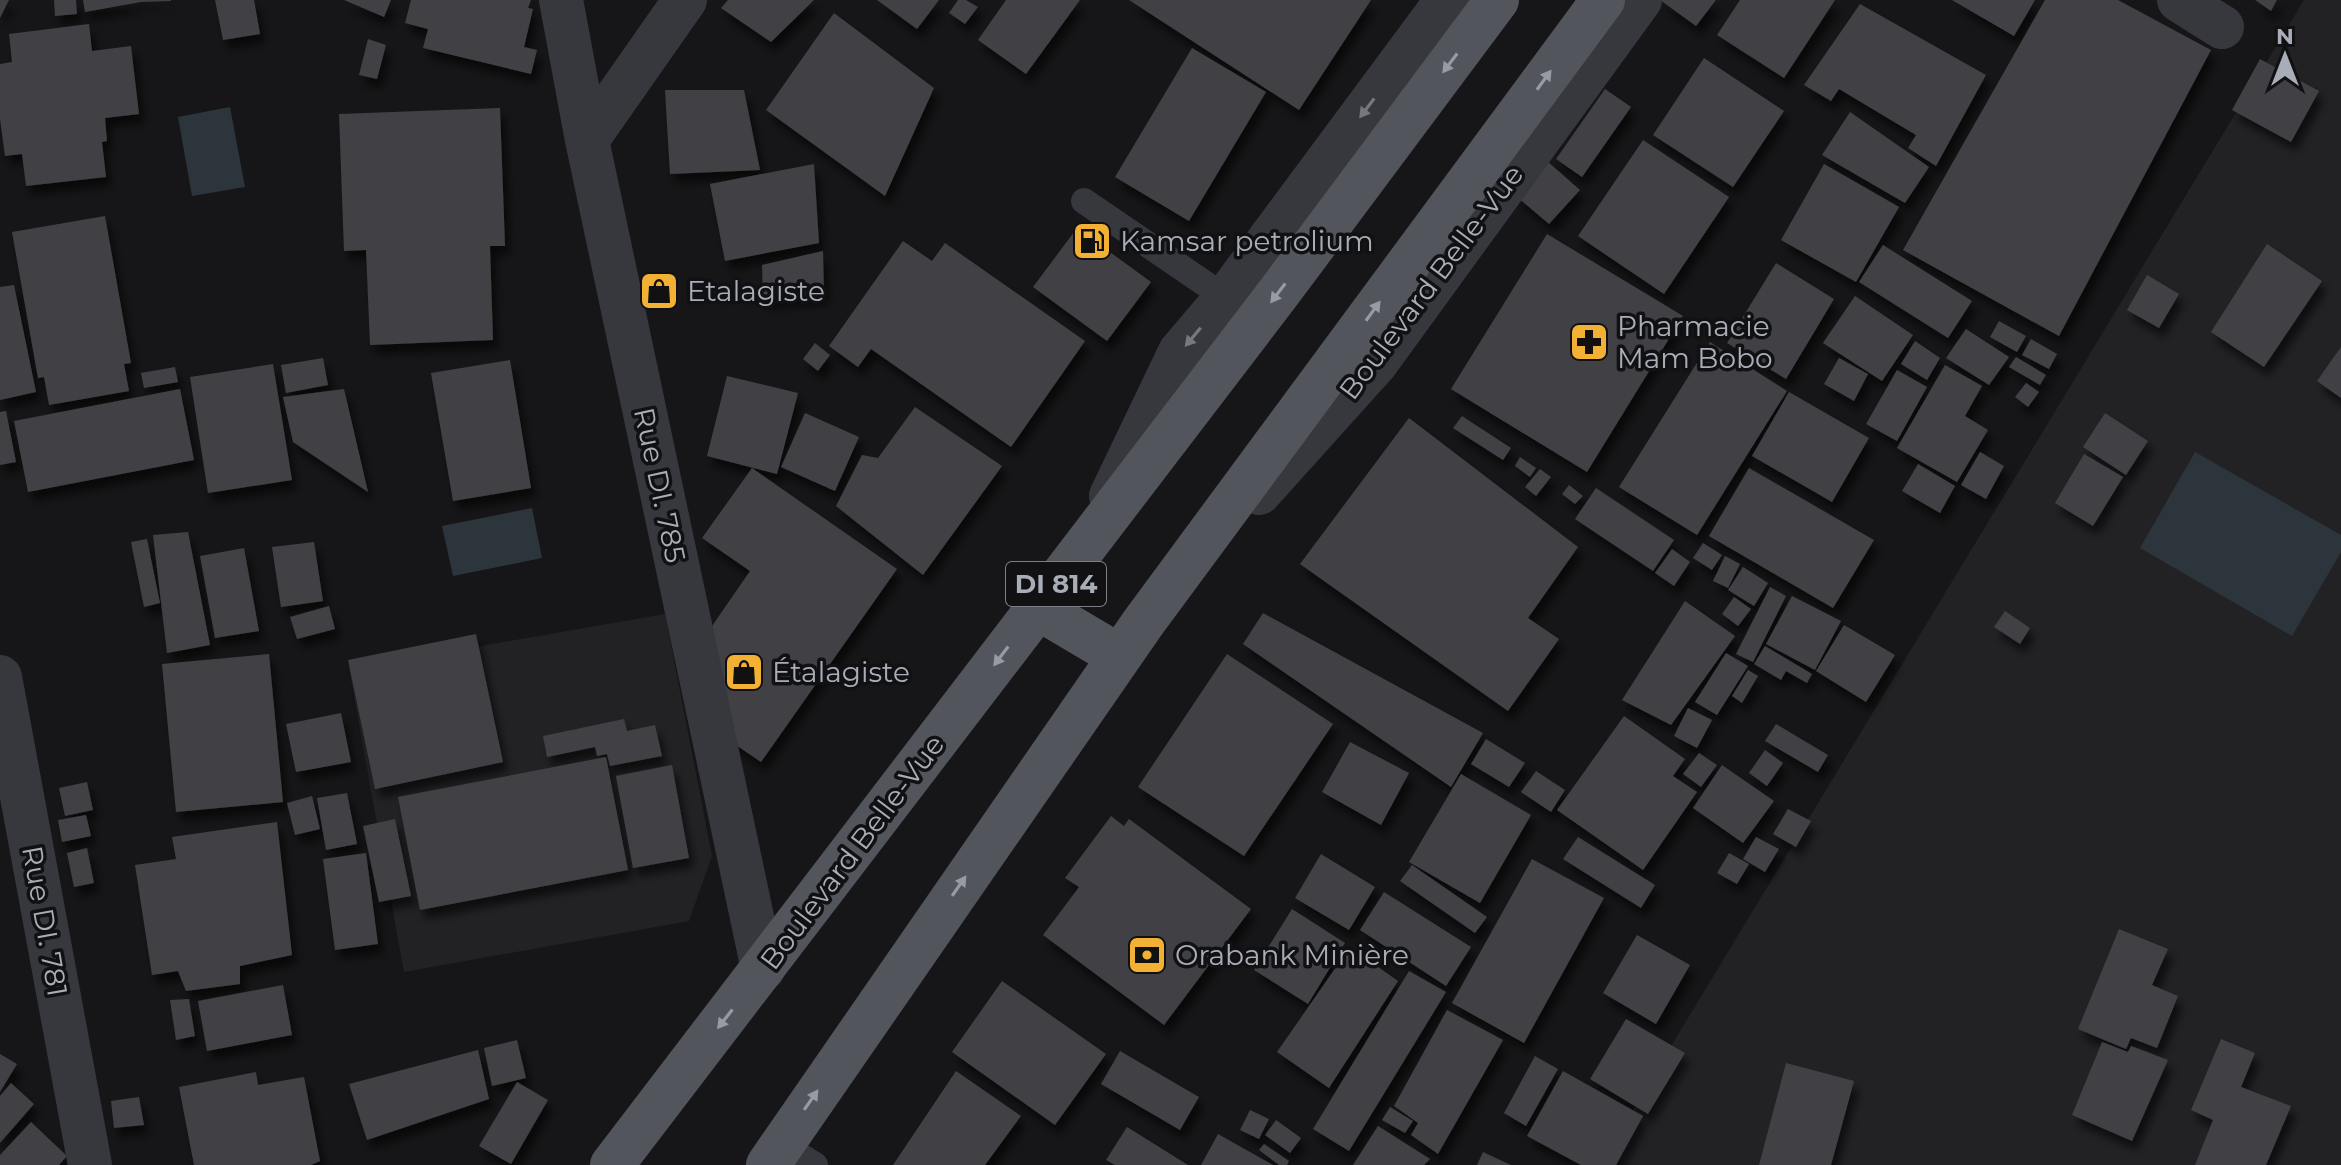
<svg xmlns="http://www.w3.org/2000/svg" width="2341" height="1165" viewBox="0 0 2341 1165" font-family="Montserrat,sans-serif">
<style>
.built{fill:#222225}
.water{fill:#2c353c}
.building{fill:#404145;filter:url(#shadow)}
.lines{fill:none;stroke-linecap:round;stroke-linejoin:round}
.service{stroke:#37383d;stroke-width:26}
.minor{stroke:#37383d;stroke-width:44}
.tertiary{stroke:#37383d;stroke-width:44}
.primary{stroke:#53555c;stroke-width:44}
.oneway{fill:#979ba6}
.oneway2{fill:#757881}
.labels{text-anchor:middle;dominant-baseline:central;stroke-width:7;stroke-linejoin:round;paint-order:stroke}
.shield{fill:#111113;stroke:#7b7e86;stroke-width:2}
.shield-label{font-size:26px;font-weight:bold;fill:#a8adb8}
.poi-label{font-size:28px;fill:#a8adb8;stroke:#111113;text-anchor:start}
.street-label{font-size:28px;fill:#a8adb8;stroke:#111113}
</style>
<defs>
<filter id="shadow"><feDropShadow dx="5" dy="9" stdDeviation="4" flood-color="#0009"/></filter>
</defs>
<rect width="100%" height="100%" fill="#161618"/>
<!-- built -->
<path class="built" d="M2304,0H2341V1165H1599Z
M665,614L712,856L689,921L404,972L349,669Z"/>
<!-- water -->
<path class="water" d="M230,107L245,187L192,196L178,117Z
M2195,452L2341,535V552L2292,636L2140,548Z
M532,508L542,558L453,576L442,526Z"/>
<!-- building -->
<path class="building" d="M0,0H9L0,18Z
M54,0H76L77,14L55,16Z
M83,0H171V1L141,2L85,12Z
M215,0H254L260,34L223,40Z
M344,0H391L384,17Z
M411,0H531L528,8L533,9L524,47L537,50L531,74L423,48L428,29L405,23Z
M728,0H814L771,42L721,8Z
M877,0H939L917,29Z
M958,0H966L978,7L965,24L949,13Z
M1006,0H1080L1026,74L978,40Z
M1129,0H1371L1299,110Z
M1660,0H1716L1696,26Z
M1740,0H1835L1784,78L1717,35Z
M1952,0H2035L2014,36Z
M2045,0H2118L2211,50L2059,336L1903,250Z
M2255,0H2277L2271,11Z
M1860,4L1986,75L1936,166L1908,148L1916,135L1839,89L1831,101L1804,85Z
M834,13L934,88L885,196L766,110Z
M89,24L92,51L131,46L139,114L105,118L107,141L102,142L106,177L26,186L22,154L5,156L0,119V64L12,62L9,34Z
M368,39L386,45L377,79L359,75Z
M1192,48L1266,92L1189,221L1115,177Z
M1704,58L1784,111L1733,187L1653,135Z
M2260,59L2319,91L2291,142L2232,110Z
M1605,89L1631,107L1582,177L1556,159Z
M665,90H744L760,170L670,174Z
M500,108L505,246H490L493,340L370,345L366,250L344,251L339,114Z
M1850,112L1929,167L1905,203L1822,155Z
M1643,140L1729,197L1664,294L1578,236Z
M1547,161L1580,190L1549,224L1516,196Z
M814,164L819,243L725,261L710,184Z
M1824,164L1899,207L1856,282L1781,240Z
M105,216L131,363L124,364L129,391L49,405L44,377L38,378L12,232Z
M1077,228L1151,282L1107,341L1033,287Z
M1547,234L1683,316L1587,472L1451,389Z
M903,241L932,261L945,243L1085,341L1011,447L871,349L858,367L829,346Z
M2267,244L2322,281L2264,367L2211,332Z
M1883,245L1972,301L1948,338L1859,282Z
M823,251L824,295L763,300L762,265Z
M1776,263L1834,299L1786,379L1727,343Z
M2147,275L2179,294L2159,328L2127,310Z
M14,285L36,392L0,400V287Z
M1855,296L1913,335L1882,381L1823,343Z
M1999,321L2026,336L2017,352L1990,337Z
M1966,329L2009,357L1989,385L1946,358Z
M2031,339L2057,354L2049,369L2022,355Z
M1915,341L1940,358L1927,380L1901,364Z
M1710,342L1787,391L1697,535L1619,487Z
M815,343L830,355L818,371L803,359Z
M2341,347V398L2317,381Z
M2016,357L2046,375L2040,385L2009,367Z
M323,358L328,385L286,393L281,365Z
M1839,358L1868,374L1854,401L1824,384Z
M510,360L531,488L453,501L431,373Z
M273,364L292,480L208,493L190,377Z
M1945,365L1982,386L1965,416L1988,430L1957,482L1897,448Z
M175,367L178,382L144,388L141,373Z
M1897,370L1927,387L1897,441L1866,424Z
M727,376L798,393L777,474L707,456Z
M2026,383L2039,392L2028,407L2015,397Z
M180,389L194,460L28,492L14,421Z
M344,389L368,492L293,442L283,397Z
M1789,392L1869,438L1832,502L1752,456Z
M915,407L1002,466L923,575L836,506L862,455L878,458Z
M6,411L16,462L0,465V412Z
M805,413L859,437L835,491L781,467Z
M2105,413L2148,441L2126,475L2083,447Z
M1462,416L1511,448L1503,460L1453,428Z
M1409,418L1578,547L1528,618L1559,639L1508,711L1300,564Z
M1980,452L2004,466L1986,499L1961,485Z
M2084,454L2123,477L2093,526L2055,503Z
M1520,457L1536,468L1530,477L1515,466Z
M1918,464L1955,486L1940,513L1902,491Z
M752,468L897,569L761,762L724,737L710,629L750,571L702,538Z
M1749,468L1874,540L1833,608L1709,536Z
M1540,469L1551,477L1536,496L1525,487Z
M1569,485L1583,496L1575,504L1562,494Z
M1596,488L1674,540L1653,571L1575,519Z
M188,532L210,645L167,653L153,535Z
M147,539L160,603L144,607L131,542Z
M314,542L323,601L281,607L272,547Z
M1703,543L1722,555L1712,570L1693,558Z
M244,548L259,631L215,638L200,556Z
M1672,549L1690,562L1674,586L1655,573Z
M1725,556L1740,564L1728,588L1713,581Z
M1743,567L1768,583L1754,606L1728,590Z
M1770,587L1786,596L1753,662L1736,654Z
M1792,596L1841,621L1815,670L1766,644Z
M1734,597L1751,609L1738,626L1722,614Z
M1685,601L1735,636L1671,725L1622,700Z
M329,606L335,629L297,639L290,617Z
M2005,611L2030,628L2020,644L1994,627Z
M1263,613L1483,733L1451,787L1243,644Z
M1844,625L1895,655L1866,702L1816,671Z
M476,634L503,762L375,789L348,660Z
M1765,646L1812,674L1807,683L1786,671L1781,680L1754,664Z
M1726,653L1748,666L1717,715L1695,702Z
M269,654L283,802L176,812L162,664Z
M1227,654L1333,724L1244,856L1138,787Z
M1748,670L1758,676L1742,703L1732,696Z
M1688,708L1712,720L1697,748L1674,736Z
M341,713L351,762L296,772L286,724Z
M1624,716L1685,759L1673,776L1697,792L1643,870L1557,810Z
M624,719L627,731L655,725L662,756L610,766L607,754L597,756L595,747L547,757L543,736Z
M1776,724L1828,755L1818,772L1765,741Z
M1486,739L1525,763L1509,787L1471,764Z
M1350,742L1409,773L1381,825L1322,792Z
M1765,750L1783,763L1767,786L1749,773Z
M1699,753L1717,765L1701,787L1683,774Z
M606,757L628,870L420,910L398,797Z
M672,765L689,858L633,868L616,776Z
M1722,765L1774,801L1743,843L1693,808Z
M1536,771L1565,790L1551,812L1521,792Z
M1461,774L1531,815L1480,903L1409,862Z
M87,782L93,810L65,816L59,788Z
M347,793L357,844L326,850L317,798Z
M312,796L320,829L295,835L287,803Z
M1788,809L1811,821L1796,847L1773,834Z
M86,815L91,836L62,842L58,820Z
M1111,816L1124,826L1129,819L1251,909L1164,1025L1043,935L1079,887L1065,878Z
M395,819L411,896L379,902L363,826Z
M277,822L292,955L240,966V984L186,991L178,971L152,975L135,865L176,859L172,837Z
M1578,837L1655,885L1641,908L1563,859Z
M1756,837L1779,849L1765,872L1743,859Z
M87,848L94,883L74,887L67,853Z
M366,853L378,944L335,950L323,859Z
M1729,853L1749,864L1737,884L1717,873Z
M1321,854L1375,887L1349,930L1295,898Z
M1532,859L1604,898L1524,1043L1452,1003Z
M1412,865L1487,917L1475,933L1400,881Z
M1384,892L1471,947L1446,986L1360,930Z
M1292,909L1345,943L1308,1004L1254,970Z
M2119,929L2168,949L2152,985L2178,996L2157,1048L2131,1038L2126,1049L2078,1029Z
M1637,935L1690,965L1656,1024L1603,993Z
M1350,947L1398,981L1329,1088L1277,1052Z
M1409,971L1446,992L1349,1151L1313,1129Z
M1002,981L1106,1054L1055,1125L952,1052Z
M283,985L292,1035L207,1051L198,1001Z
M189,999L195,1036L176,1040L170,1000Z
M1447,1010L1503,1040L1438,1154L1411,1135L1418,1123L1394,1106Z
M1626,1019L1685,1053L1648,1114L1590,1079Z
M2221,1039L2255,1053L2241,1087L2291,1106L2266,1165H2195L2213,1120L2191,1110Z
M517,1040L526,1078L492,1086L484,1048Z
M2102,1042L2128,1052L2131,1046L2168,1060L2132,1141L2072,1115Z
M478,1050L489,1099L367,1140L349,1084Z
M1120,1051L1199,1097L1180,1130L1101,1084Z
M0,1054L17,1064L0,1092Z
M1535,1056L1558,1069L1526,1126L1504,1113Z
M1786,1063L1854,1081L1831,1165H1759Z
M956,1071L1021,1116L985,1165H893Z
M1563,1071L1643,1116L1616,1165H1581L1527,1136Z
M256,1072L258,1085L304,1077L320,1161L311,1165H194L179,1087Z
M517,1082L548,1100L511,1164L479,1146Z
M11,1083L34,1104L0,1143V1096Z
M139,1097L144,1125L114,1128L111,1101Z
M1390,1107L1413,1121L1405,1133L1382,1120Z
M1250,1110L1269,1119L1259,1139L1240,1130Z
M1276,1120L1301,1138L1290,1153L1265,1135Z
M31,1122L67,1156L59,1165H0V1155Z
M1378,1126L1430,1159L1424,1165H1353Z
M1127,1127L1188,1165H1115L1106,1160Z
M1218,1134L1273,1165H1201Z
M1264,1144L1289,1161L1287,1165H1279L1259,1150Z
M1483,1152L1511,1165H1477Z"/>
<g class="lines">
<!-- service -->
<path class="service" d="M1084,201L1226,298
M781,1144L815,1165"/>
<!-- minor -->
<path class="minor" d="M561,0L587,140L763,969
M2179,0L2222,27
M587,140L685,0
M0,677L90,1165"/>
<!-- tertiary -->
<path class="tertiary" d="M1259,493L1376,363L1640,0
M1111,496L1180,352L1226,298L1447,0"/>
<!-- primary -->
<path class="primary" d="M1038,608L1119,656
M612,1165L1280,291L1497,0
M768,1165L1143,623L1603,0"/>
</g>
<!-- one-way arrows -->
<defs><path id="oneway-solid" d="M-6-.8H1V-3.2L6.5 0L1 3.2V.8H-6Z" transform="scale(2)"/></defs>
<g class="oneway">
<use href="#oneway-solid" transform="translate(1450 63) rotate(127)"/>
<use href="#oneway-solid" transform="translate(1544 80) rotate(-54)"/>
<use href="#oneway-solid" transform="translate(1278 293) rotate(127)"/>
<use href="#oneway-solid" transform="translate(1373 311) rotate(-54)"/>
<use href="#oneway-solid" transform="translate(1001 656) rotate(127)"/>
<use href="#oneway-solid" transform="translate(959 886) rotate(-55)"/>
<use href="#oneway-solid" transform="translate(725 1019) rotate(128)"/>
<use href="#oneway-solid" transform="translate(811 1100) rotate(-55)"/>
</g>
<g class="oneway2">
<use href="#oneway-solid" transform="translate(1367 108) rotate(127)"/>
<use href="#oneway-solid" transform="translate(1193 337) rotate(130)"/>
</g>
<!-- icons -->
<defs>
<symbol id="fuel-square" viewBox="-11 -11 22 22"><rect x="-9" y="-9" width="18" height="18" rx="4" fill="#f2b134" stroke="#111113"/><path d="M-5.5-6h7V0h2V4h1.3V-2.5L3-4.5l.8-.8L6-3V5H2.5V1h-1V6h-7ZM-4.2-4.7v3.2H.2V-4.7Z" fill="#111"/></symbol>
<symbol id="shop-square" viewBox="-11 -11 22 22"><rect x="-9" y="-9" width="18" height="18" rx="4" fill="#f2b134" stroke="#111113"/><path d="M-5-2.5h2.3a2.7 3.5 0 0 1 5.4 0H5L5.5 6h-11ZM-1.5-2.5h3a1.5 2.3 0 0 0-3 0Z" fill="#111"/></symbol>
<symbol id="pharmacy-square" viewBox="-11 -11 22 22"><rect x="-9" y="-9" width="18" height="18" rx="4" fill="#f2b134" stroke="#111113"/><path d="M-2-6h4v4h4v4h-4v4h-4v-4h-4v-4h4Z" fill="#111"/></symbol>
<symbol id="bank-square" viewBox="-11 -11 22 22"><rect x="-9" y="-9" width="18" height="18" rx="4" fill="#f2b134" stroke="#111113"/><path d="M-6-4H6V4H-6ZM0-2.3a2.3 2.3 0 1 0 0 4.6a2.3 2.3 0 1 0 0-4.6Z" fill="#111"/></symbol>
</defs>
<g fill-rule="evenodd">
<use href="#fuel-square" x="1070" y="219" width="44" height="44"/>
<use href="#shop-square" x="637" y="269" width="44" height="44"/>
<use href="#pharmacy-square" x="1567" y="320" width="44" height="44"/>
<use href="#shop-square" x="722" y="650" width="44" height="44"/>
<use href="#bank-square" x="1125" y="933" width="44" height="44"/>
</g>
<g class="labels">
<!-- shield labels -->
<rect class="shield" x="1006" y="562" width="100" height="44" rx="6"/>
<g class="shield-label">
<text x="1056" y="584">DI 814</text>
</g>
<!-- poi labels -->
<g class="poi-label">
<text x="1120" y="241">Kamsar petrolium</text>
<text x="687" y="291">Etalagiste</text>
<text x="1617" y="326">Pharmacie<tspan x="1617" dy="32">Mam Bobo</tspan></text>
<text x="772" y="672">Étalagiste</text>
<text x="1175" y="955">Orabank Minière</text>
</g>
<!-- street labels -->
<g class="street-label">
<text transform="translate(1431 282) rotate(-53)">Boulevard Belle-Vue</text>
<text transform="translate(660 485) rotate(78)">Rue DI. 785</text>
<text transform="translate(852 852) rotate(-53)">Boulevard Belle-Vue</text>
<text transform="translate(45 921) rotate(80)">Rue DI. 781</text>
</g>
</g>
<!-- north arrow -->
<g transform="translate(2285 56)" stroke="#111113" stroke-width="6" paint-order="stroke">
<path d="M0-6L14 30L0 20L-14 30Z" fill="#a8adb8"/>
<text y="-12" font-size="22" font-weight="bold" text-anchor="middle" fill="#a8adb8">N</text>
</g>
</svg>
